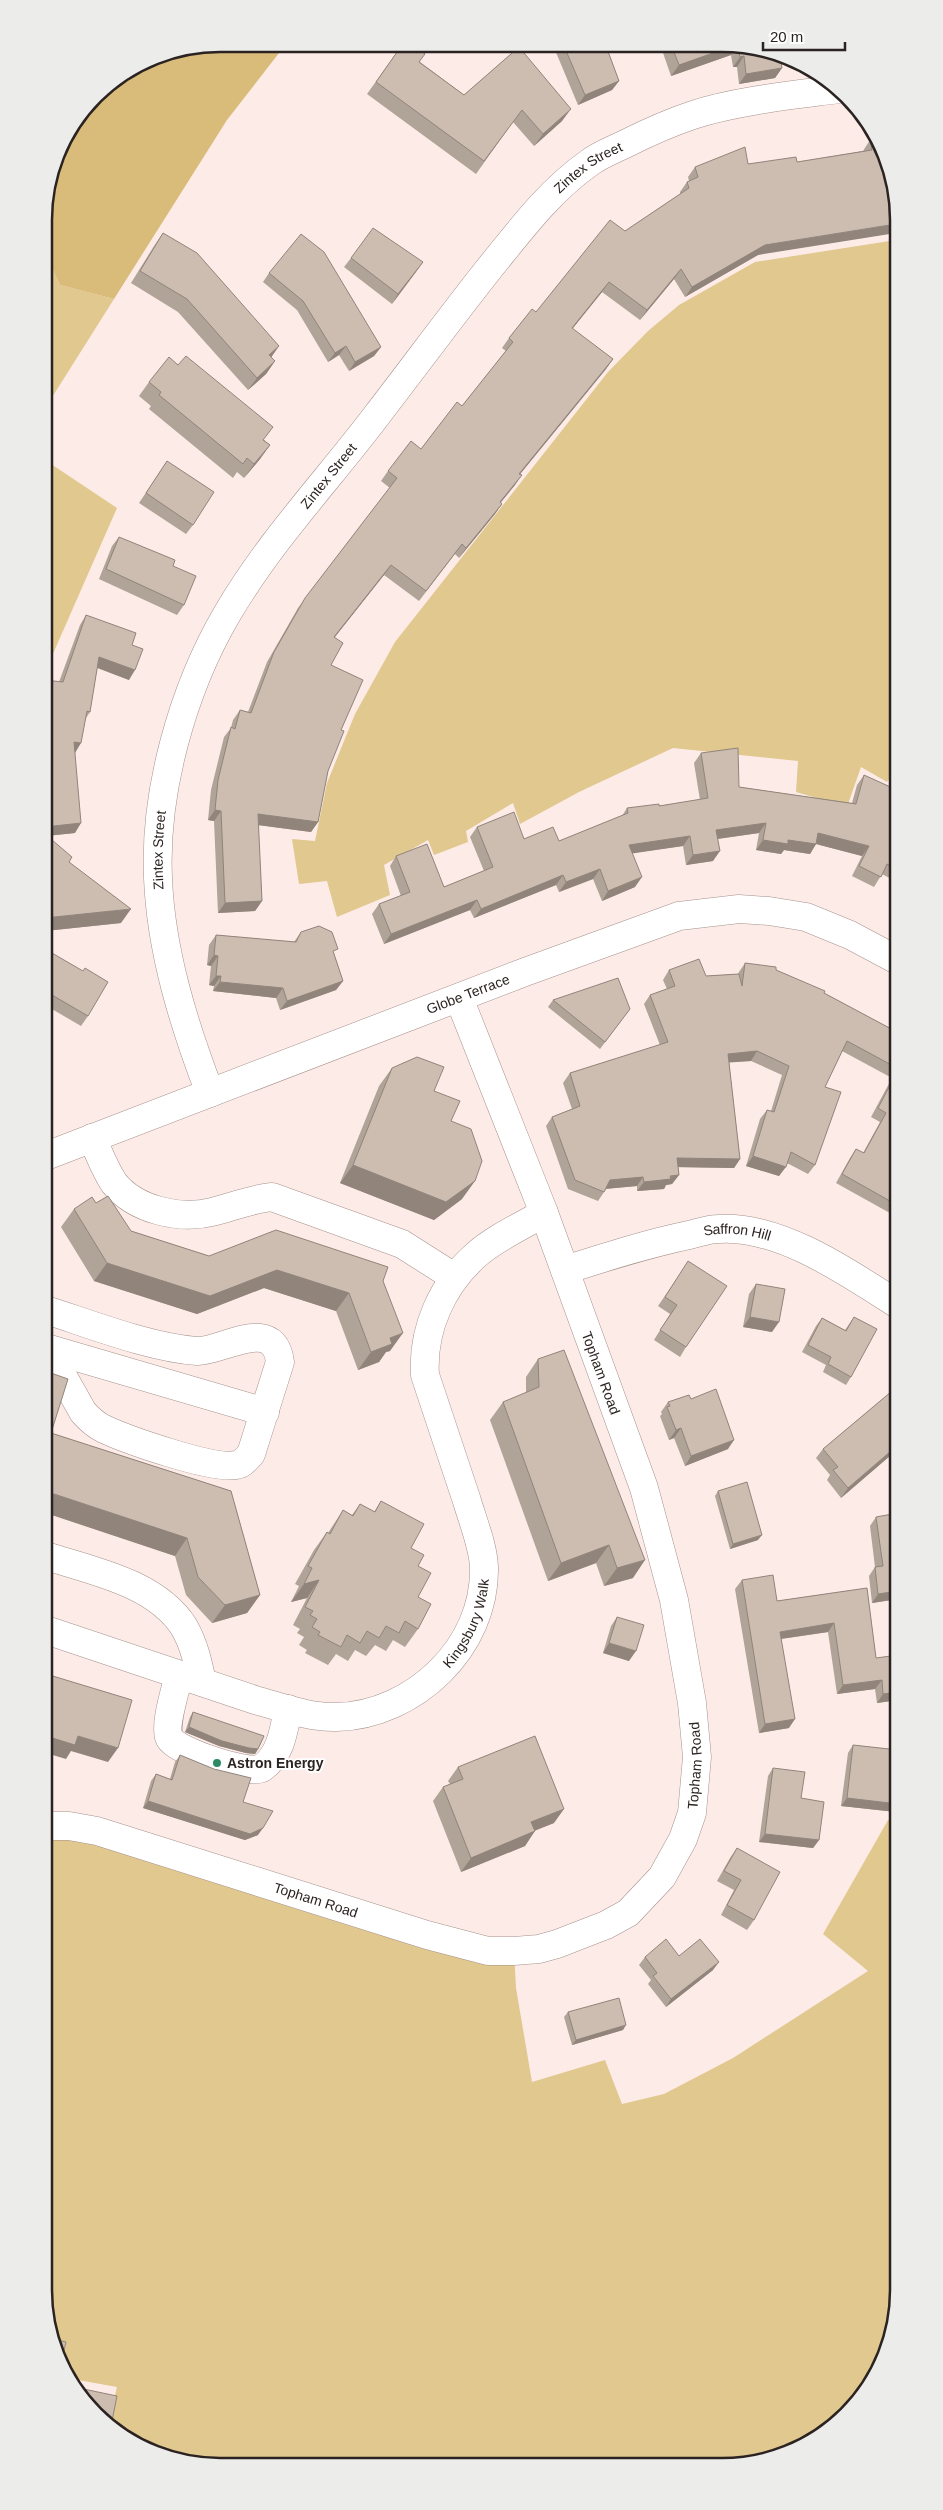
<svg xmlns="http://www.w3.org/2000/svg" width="943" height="2510" viewBox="0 0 943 2510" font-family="Helvetica,sans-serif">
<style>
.green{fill:#e1c88f}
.forest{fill:#d9bc7a}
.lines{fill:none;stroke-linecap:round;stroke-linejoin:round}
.minor-casing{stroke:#a6928c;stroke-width:29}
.minor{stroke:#fff;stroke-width:28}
.wall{fill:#b0a397}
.shaded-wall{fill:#90847b}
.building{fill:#cdbdb0;stroke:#90847b}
.poi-dot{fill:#2a8b64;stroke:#fdfdfd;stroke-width:2}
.labels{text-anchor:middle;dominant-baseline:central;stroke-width:4;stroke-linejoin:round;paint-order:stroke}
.street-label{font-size:14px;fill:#2b2321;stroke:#fdfdfd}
.poi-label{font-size:14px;font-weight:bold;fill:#2b2321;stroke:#fdfdfd;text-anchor:start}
.rim{fill:none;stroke:#2b2321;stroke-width:2.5}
</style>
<rect width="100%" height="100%" fill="#fdebe7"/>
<!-- green -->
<path class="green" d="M896,240L897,767L887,782L861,767L847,807L796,792L798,761L673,748L579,792L520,824L513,803L466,831L468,842L434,855L428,840L384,865L390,895L337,917L327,881L299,884L292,839L315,841L327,783L355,714L395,642L608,372L648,331L679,305L755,262Z
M44,251L60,285L114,299L44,410Z
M45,460L117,508L52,656L45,654Z
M888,1820L898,1822L899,2301L886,2357L856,2406L811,2442L758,2463H466L451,2459L452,2463H186L142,2448L108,2424L117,2387L67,2378L47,2325L46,1826L514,1951L516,1988L532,2082L605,2060L622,2104L664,2094L733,2058L868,1971L823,1934Z"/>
<!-- forest -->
<path class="forest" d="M220,44H286L227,120L114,299L60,285L44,251V208L62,142L104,88L153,57Z"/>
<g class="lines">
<defs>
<g id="minor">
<path id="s1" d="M210,1093C184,1025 161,952 158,878C154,791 183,689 227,614C269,542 327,481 377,415C414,367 450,318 488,270C519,232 548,192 589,163C599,155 613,150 625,144C647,133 669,123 693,115C735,101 794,95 839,89"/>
<path d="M92,1138C99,1153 105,1170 114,1183C135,1210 180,1220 212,1212C232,1207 251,1199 272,1197L402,1244L454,1277"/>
<path id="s2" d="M46,1156L525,972L679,916L739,909L769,911L806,917L850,935L897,960"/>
<path id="s3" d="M565,1270C606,1257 646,1244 689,1235C698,1233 709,1229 718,1229C778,1224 849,1273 897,1304"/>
<path d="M46,1310C90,1324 151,1348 197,1351C222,1352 274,1314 280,1362L251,1454C246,1459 243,1464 236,1465C213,1470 128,1440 104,1429C96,1425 89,1419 83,1412L47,1348"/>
<path d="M46,1348L265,1412"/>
<path d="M46,1556C93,1571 156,1583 184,1627C194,1644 198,1663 202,1682"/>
<path id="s4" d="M46,1630L255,1700C281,1707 310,1718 337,1717C414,1715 486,1647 484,1567C483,1545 473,1522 467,1501C453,1459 439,1417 425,1375C422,1330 442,1285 476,1255C495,1238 522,1226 544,1213"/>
<path d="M179,1675C176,1688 163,1728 170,1739C177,1751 250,1776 262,1768C281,1755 284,1729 288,1709"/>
<path id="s5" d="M46,1826H69L97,1831L427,1935L488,1951H514L539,1949L557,1944L606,1925L628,1913L662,1877L683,1839L692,1813L697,1757L692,1703L674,1600L644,1488L544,1213L459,998"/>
</g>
</defs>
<!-- minor casing -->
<use href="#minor" class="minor-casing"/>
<!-- minor -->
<use href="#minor" class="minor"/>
</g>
<!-- wall -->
<path class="wall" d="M349,45H359L353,50Z
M402,45L420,62L464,95L519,47L562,121L534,146L513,122L476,174L367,94Z
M558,46H606L619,81L612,90L578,105L555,50Z
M661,47H758L782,68L775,78L739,84L737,67H733L731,55L671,76Z
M870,140L896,185L758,255L685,297L674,279L640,320L602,292L572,329L613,359L606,369L520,474L515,485L501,502L502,504L495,514L459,558L455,554L419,601L384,575L334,638L331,665L341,730L328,771L318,822L311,832L258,825L262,901L255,911L218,913L214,821L208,820L211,790L224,737L231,728L233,720L240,710L248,712L267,662L298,608L390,488L381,481L388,471L421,449L462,406L506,351L502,348L509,338L625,231L680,194V192L687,182L689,181L688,177L695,167L797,162L863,151Z
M163,233L279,346L271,357L275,361L266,374L248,390L178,312L131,283L154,246Z
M351,258L423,262L392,304L344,267Z
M269,273L381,347L374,356L349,371L339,355L328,362L297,310L263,282Z
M178,365L270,445L260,459L244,478L237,472L233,478L149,409L151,406L139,396L149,382Z
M167,461L193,525L186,534L139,503Z
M119,537L173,566L184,605L177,615L99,579L112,546Z
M86,615L132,645L129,680L97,668L90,712L86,718L75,752V833L47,836L121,923L45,931V680L59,682L80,625Z
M701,753L739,787L852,803L857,785L864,775L897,790V882L882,874L874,887L852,876L862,856L816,844L810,854L784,850L781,854L756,850L759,833L718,839L713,861L686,865L683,846L632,853L635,887L602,901L593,879L559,892L556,885L474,918L470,910L384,944L372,914L379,904L401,896L390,866L396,856L444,887L484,871L470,837L477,827L524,839L559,841L622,816L627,808L659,806L700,800L694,763Z
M301,932L334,954L343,981L336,990L280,1010L276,998L213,991L214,986L209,985L211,966L207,965L209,945L216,935L294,942Z
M45,949L88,1016L81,1026L45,1005Z
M745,963L776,970L824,993L897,1032V1217L836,1183L850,1158L856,1149L863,1153L880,1122L871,1117L892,1078L842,1051L825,1087L815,1165L808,1174L787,1163L779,1176L746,1166L760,1119L767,1110L771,1111L782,1075L751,1061L729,1062L740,1159L734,1168L678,1167L679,1175L672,1184L666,1185L664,1189L637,1191V1186L606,1189L598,1201L568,1189L546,1126L552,1117L572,1109L563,1083L570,1073L660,1045L644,1004L650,995L667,989L663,980L669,970L706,976L738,974L739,972Z
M553,1000L630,1009L600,1049L548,1007Z
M392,1068L434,1091L451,1121L462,1199L434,1220L340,1183L379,1086Z
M96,1203L131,1231L209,1256L383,1281L390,1351L386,1352L379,1362L358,1370L336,1311L264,1288L197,1314L94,1281L61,1227L74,1209Z
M682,1271L686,1347L680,1357L654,1340L670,1314L658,1306Z
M756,1284L772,1332L743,1327L749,1294Z
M854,1317L851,1377L846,1385L823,1372L826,1365L802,1352L816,1326L822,1318L845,1330Z
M538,1359L633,1578L604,1586L596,1563L548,1581L490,1420L503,1402L526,1393V1377Z
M46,1373L51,1433L231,1491L260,1595L247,1613L212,1623L186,1595L175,1556L46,1513Z
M898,1386V1449L841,1498L827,1480L830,1475L816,1458L823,1449Z
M691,1399L728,1449L685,1466L674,1438L669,1440L660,1416L662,1414L661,1412L668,1402Z
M718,1491L758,1540L730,1549L715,1496Z
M381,1501L411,1548L418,1566V1629L405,1647L393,1640L386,1651L375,1645L366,1656L355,1650L348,1661L336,1654L328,1665L305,1653L307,1650L299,1645L304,1637L297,1633L300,1629L293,1625L307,1598L291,1602L299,1586L295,1584L314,1550L327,1532L328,1533L343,1510L352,1515L360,1504L374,1512Z
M876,1517L898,1599L872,1603L869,1576L875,1567L870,1526Z
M742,1580L777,1601L867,1588L876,1658L898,1700L877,1703L875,1689L837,1694L828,1632L781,1639L789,1728L759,1733L735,1589Z
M617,1617L629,1661L603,1653L611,1626Z
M193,1712L258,1749L255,1754L246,1753L219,1746L185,1732L190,1717Z
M853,1745L898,1750V1815H896V1812L841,1806L848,1753Z
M180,1755L243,1802L258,1835L245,1840L143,1808L151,1781L156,1774L170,1779L175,1762Z
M458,1767L554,1823L534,1831L525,1846L461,1872L433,1801L443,1787L450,1784L448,1781Z
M773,1768L801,1798L819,1840L813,1848L759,1842L768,1776Z
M737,1848L754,1920L747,1930L721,1915L734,1890L717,1881L730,1858Z
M679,1956L713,1970L666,2007L648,1984L651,1980L639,1965L645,1957Z
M568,2012L623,2030L572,2045L564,2017Z"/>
<!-- shaded-wall -->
<path class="shaded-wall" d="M730,47H736L731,55L671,76L679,65Z
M744,56L737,67H733L740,57Z
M782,68L775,78L739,84L746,74Z
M619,81L612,90L578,105L585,95Z
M571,109L562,121L534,146L543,134Z
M896,224V233L758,255L685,297L692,287L765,245Z
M423,262L416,272L392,304L398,294Z
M681,269L674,279L640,320L647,310Z
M609,282L602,292L565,338L572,328Z
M279,346L270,359L269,355Z
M346,346L339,355L328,362L335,353Z
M381,347L374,356L349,371L355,362Z
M613,359L606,369L512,484L519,474Z
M275,361L266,374L248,390L257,378Z
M270,445L260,459L244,478L254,464Z
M522,475L515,485L493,512L500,502Z
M502,504L495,514L459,558L466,548Z
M391,565L384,575L327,647L334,637Z
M99,657L135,670L129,680L93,666Z
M74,742L81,743L75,753Z
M215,810L221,811L214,821L208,820Z
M258,814L318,822L311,832L251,824Z
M81,823L75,833L45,836V827Z
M766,823L759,833L709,840L716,830Z
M818,833L869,846L862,856L816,844L810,854L784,850L781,854L756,850L763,840H788Z
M690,836L683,846L622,855L629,845Z
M720,851L713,861L686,865L693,855Z
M600,869L593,879L559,892L566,882Z
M563,875L556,885L474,918L481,909Z
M642,877L635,887L602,901L608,891Z
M477,900L470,910L384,944L391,934Z
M262,901L255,911L218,913L225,903Z
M131,909L121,923L45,931V918Z
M214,955L218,956L211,966L207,965Z
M216,976H221L214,986L209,985Z
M343,981L336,990L280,1010L287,1001Z
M220,982L283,988L276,998L213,991Z
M757,1051L751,1061L722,1063L728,1054Z
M753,1156L786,1167L779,1176L746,1166Z
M677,1158L740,1159L734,1168L671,1167Z
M353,1165L475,1181L462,1199L434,1220L340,1183Z
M679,1175L672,1184L666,1185L664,1189L637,1191L644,1182Z
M643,1177L637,1186L603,1189L610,1180Z
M107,1263L277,1270L349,1293L336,1311L264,1288L197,1314L94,1281Z
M750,1317L779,1322L772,1332L743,1327Z
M403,1333L390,1351L386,1352L379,1362L358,1370L371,1352L390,1338Z
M681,1428L674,1438L669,1440L676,1430Z
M734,1440L728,1449L685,1466L691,1456Z
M898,1445V1449L841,1498L848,1488Z
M54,1494L187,1538L175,1556L46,1513V1497L47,1496Z
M762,1535L758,1540L730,1549L733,1544Z
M609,1545L596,1563L548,1581L561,1563Z
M645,1560L633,1578L604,1586L617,1568Z
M319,1580L307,1598L291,1602L304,1584Z
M898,1591V1599L872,1603L878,1594Z
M260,1595L247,1613L212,1623L225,1605Z
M834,1623L828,1632L773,1640L780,1632Z
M609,1643L636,1651L629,1661L603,1653Z
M882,1680L875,1689L837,1694L843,1685Z
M898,1692V1700L877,1703L883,1694Z
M795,1719L789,1728L759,1733L765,1724Z
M189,1727L258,1749L255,1754L246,1753L219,1746L185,1732Z
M46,1736H78L118,1748L108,1762L71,1751L66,1759L46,1753Z
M847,1798L898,1804V1809L896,1812L841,1806Z
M148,1801L263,1828L258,1835L245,1840L143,1808Z
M564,1809L554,1823L521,1836L531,1822Z
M535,1831L525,1846L461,1872L471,1858Z
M765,1834L819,1840L813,1848L759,1842Z
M719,1962L713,1970L666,2007L671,1999Z
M626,2025L623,2030L572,2045L576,2040Z"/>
<!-- building -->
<path class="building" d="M402,45H413L425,54L419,62L464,95L519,47L571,109L543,134L522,110L484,161L376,82Z
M564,46H606L619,81L585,95Z
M672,47H730L679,65Z
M738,47H758L780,55L782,68L746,74L744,56L740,57Z
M878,139L896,185V224L765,245L692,287L681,269L647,310L609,282L572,328L613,359L519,474L522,475L500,502L502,504L466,548L462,544L426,591L391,565L334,637L343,643L331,665L363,680L341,730L344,731L328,771L318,822L258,814L262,901L225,903L221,811L215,810L218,780L231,727L235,729L240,710L251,713L274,652L305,598L397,478L388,471L411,441L421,449L457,402L462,406L513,342L509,338L532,309L536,312L610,220L625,231L689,188L687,182L698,177L695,167L745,147L748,164L796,157L797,162L872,150L870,140Z
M373,228L423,262L398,294L351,258Z
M163,233L197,253L279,346L269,355L275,361L257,378L187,299L140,271Z
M301,234L324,252L381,347L355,362L346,346L335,353L303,301L269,273Z
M186,356L273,427L263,440L270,445L254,464L247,458L243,464L159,395L161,392L149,382L169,357L178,365Z
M167,461L214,492L193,525L146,493Z
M119,537L175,560L173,566L196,576L184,605L106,569Z
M86,615L136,633L132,645L143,649L135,670L99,657L90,712L87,711L81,743L74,742L81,823L45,827V680L63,682Z
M738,748L739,787L856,804L864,775L897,790V869L887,864L881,877L859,866L869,846L818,833L816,844L788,840V844L763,840L766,823L716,830L720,851L693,855L690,836L629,845L642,877L608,891L600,869L566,882L563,875L481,909L477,900L391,934L379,904L410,892L396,856L427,844L444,887L493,867L477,827L514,812L524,839L553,827L559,841L628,813L627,808L659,804V806L708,798L701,753Z
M45,834L72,857L69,862L131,909L45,918V902L46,901H45Z
M319,926L332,932L338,949L333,951L343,981L287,1001L283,988L220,982L221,976H216L218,956L214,955L216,935L296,942L301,932Z
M45,949L83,971L85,968L108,982L88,1016L45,991Z
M699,959L706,976L739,974L742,986L745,963L776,967V970L825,991L824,993L897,1032V1068L847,1041L825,1087L841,1092L815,1165L791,1152L786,1167L753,1156L767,1110L774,1112L789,1066L757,1051L728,1054L740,1159L677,1158L679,1175L670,1176L671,1179L644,1182L643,1177L610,1180L604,1192L575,1180L552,1117L580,1106L570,1073L668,1042L650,995L675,986L669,970Z
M618,978L630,1009L605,1042L553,1000Z
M45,1031L50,1036L45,1041Z
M417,1057L444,1067L434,1091L460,1101L451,1121L471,1129L482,1161L475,1181L446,1202L353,1165L392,1068Z
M897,1072V1205L842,1174L856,1149L864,1153L886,1113L878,1108Z
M108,1196L131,1231L209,1256L276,1230L388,1267L383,1281L403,1333L390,1338L392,1344L371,1352L349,1293L277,1270L210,1296L107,1263L74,1209L92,1197L96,1203Z
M688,1261L727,1286L686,1347L660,1330L677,1305L665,1297Z
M756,1284L785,1289L779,1322L750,1317Z
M854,1317L877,1329L851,1377L828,1364L831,1357L808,1345L822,1318L846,1331Z
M564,1350L645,1560L617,1568L609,1545L561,1563L503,1402L539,1387L538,1359Z
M48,1372L68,1379L51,1433L231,1491L260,1595L225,1605L198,1577L187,1538L54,1494L47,1496L46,1494V1373Z
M898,1386V1445L848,1488L833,1470L838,1467L823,1449Z
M716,1389L734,1440L691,1456L681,1428L676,1430L667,1407L670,1406L668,1402L689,1395L691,1399Z
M747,1482L762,1535L733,1544L718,1491Z
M381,1501L424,1524L411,1548L424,1555L418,1566L431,1573L418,1597L431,1604L418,1629L405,1621L399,1633L386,1626L379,1638L367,1631L360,1643L347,1635L341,1647L318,1635L320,1632L312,1627L317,1619L310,1615L313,1611L305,1607L319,1580L304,1584L312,1568L308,1566L327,1532L330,1534L343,1510L353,1516L360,1504L375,1512Z
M898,1513V1591L878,1594L875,1567L883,1566L876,1517Z
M773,1575L777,1601L867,1588L876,1658L898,1655V1692L883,1694L882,1680L843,1685L834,1623L780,1632L795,1719L765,1724L742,1580Z
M617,1617L644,1625L636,1651L609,1643Z
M46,1674L132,1700L118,1748L78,1736L75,1745L46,1736Z
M193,1712L264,1736L258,1749L249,1748L222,1741L189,1727Z
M535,1736L564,1809L531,1822L535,1831L471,1858L443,1787L463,1779L458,1767Z
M853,1745L898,1750V1804L847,1798Z
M180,1755L214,1769L251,1778L243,1802L273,1811L263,1828L250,1834L148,1801L156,1774L172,1780Z
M773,1768L805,1772L801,1798L824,1802L819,1840L765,1834Z
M737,1848L780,1872L754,1920L727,1905L741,1880L724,1871Z
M666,1939L679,1956L700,1939L719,1962L671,1999L653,1976L657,1973L645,1957Z
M619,1998L626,2025L576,2040L568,2012Z
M53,2339L66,2342L61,2362Z
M74,2387L117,2396L111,2426L96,2415Z"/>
<!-- markers -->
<circle class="poi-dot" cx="217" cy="1763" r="5"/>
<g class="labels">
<!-- street labels -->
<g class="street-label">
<text stroke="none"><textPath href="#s1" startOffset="1075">Zintex Street</textPath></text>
<text stroke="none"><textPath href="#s1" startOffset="670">Zintex Street</textPath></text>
<text stroke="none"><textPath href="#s1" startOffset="250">Zintex Street</textPath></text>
<text stroke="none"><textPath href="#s2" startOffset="452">Globe Terrace</textPath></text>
<text stroke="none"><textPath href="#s3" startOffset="178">Saffron Hill</textPath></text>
<text transform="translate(601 1373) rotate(70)">Topham Road</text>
<text stroke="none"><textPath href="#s4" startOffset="476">Kingsbury Walk</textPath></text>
<text stroke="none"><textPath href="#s5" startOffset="776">Topham Road</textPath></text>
<text stroke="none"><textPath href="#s5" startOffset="281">Topham Road</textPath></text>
</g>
<!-- poi labels -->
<g class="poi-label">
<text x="227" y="1763">Astron Energy</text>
</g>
</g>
<!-- crop -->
<path d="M0 0H943V2510H0ZM220 52H722A168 168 0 0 1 890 220V2290A168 168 0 0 1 722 2458H220A168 168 0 0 1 52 2290V220A168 168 0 0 1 220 52Z" fill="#ececeb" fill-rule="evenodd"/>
<path class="rim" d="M220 52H722A168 168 0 0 1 890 220V2290A168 168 0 0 1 722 2458H220A168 168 0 0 1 52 2290V220A168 168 0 0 1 220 52Z"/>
<!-- scale -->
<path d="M763 42v8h82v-8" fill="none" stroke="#2b2321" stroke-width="2.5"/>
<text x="770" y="42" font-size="15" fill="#2b2321" stroke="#fdfdfd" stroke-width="4" paint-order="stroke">20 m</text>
</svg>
